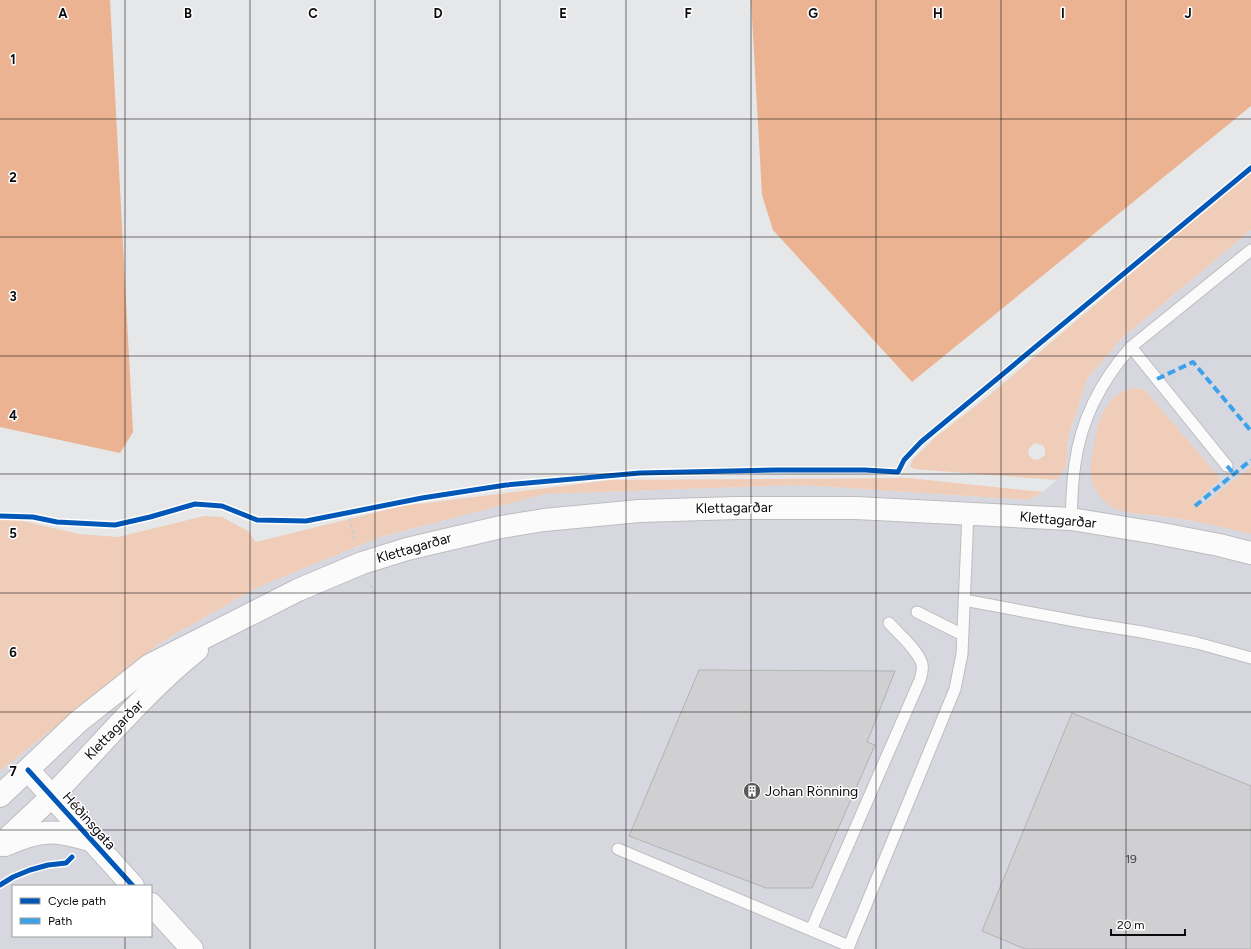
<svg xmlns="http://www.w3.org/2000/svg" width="1251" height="949" viewBox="0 0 1251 949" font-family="Figtree,sans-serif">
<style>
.built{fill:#d7d8df;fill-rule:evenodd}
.green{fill:#efcdb9;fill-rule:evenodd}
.water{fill:#ebb392}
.building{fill:#d0d0d2;stroke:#b1b2b3}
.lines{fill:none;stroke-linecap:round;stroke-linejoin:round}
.service-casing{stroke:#bdbdbf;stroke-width:13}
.minor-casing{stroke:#bdbdbf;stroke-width:24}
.secondary-casing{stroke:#bdbdbf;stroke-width:24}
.path{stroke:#cccdcd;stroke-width:2.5;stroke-dasharray:3 3;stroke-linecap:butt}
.service{stroke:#fbfbfc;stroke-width:11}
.minor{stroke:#fbfbfc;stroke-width:22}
.secondary{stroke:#fbfbfc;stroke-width:22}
.quiet{stroke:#3ca1e9;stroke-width:4;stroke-dasharray:8 4;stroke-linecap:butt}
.cycleway-casing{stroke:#fff;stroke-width:8}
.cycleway{stroke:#0057b8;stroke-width:5}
.grid{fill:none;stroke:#0b0b0d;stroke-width:1;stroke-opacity:0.55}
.labels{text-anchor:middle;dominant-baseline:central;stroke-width:3;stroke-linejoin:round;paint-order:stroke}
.number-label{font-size:12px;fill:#3e3e40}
.street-label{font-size:14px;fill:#0b0b0d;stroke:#fff}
.poi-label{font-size:14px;fill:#0b0b0d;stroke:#fff;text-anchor:start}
.grid-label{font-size:13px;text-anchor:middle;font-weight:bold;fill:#0b0b0d;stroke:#fff;stroke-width:3;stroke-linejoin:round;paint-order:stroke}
</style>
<rect width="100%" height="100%" fill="#e6e7e9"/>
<!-- built -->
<path class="built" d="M1251,230V467L1204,504L1193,503L1221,479L1144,389L1134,388L1122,391L1114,398L1105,409L1099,422L1130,513L1167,517L1216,525L1251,534V949H0V771L160,643L256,588L380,537L545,494L800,485L1028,500L1043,492L1057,480L1066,467L1068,438L1087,379L1122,338ZM13,886H151V936H13Z"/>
<!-- green -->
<path class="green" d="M1251,171V230L1122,338L1087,379L1068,438L1066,467L1057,480L925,470L914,469L910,466L913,459L937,436L992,393ZM1035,443L1043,445L1045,449V455L1038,460L1032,459L1028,454L1029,448Z
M1134,388L1144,389L1221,479L1194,503L1204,504L1251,467V534C1223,527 1196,521 1167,517C1150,514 1132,515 1116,509C1107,505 1099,497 1095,488C1086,472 1093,451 1096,434C1099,419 1107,399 1123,391C1126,390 1131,389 1134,388Z
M909,478L1043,492L1028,500L800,485L545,494L380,537L256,588L160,643L0,771V517L2,516L79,534L118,537L204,516L222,517L248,531L256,542L402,506L611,480Z"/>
<!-- water -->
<path class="water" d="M0,0H110L133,432L120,453L0,427Z
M751,0H1251V106L912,382L773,230L762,195Z"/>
<!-- building -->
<path class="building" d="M699,670L895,671L867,742L875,745L812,888H766L629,836Z
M1072,713L1251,786V949H1025L982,931Z"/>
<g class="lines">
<defs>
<path id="service" d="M1131,347L1227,466
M1071,519C1072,501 1072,482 1075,464C1081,419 1101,381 1131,347L1251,250
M964,600L1086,623L1142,632L1197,643L1251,658
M917,612L963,635
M618,849L849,946L955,689L962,654L968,513
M811,930L920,680C922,674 923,669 922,664C918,650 899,634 889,623"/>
<path id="minor" d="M28,770L133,886
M151,904L192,949"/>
<path id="secondary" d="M0,796L79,721L150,665L298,590L362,563L407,549L501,527L544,520L639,511L737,508H856L1071,519L1157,533L1219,545L1251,553
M0,845C17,829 35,813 51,797C99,748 143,693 197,650
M5,845C17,840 30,834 44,833C59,831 75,836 90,840"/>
</defs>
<!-- service casing -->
<use href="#service" class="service-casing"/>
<!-- minor casing -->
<use href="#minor" class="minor-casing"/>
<!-- secondary casing -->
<use href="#secondary" class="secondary-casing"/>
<!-- path -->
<path class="path" d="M348,513L355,541
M371,585L373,592"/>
<!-- service -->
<use href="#service" class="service"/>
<!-- minor -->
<use href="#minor" class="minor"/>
<!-- secondary -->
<use href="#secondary" class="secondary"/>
<!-- quiet -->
<path class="quiet" d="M1157,379L1193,362L1251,431
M1227,466L1234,474
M1195,506L1251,460"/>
<defs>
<path id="cycleway" d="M0,516L33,517L57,522L115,525L150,517L195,504L222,506L257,520L306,521L422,498L506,485L640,473L776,470H865L898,472L904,460L921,442L1251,168
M28,770L133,886
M0,885L13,877L30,870L48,865L66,863L72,857"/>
</defs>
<!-- cycleway casing -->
<use href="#cycleway" class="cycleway-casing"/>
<!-- cycleway -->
<use href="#cycleway" class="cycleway"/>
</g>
<!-- grid -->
<path class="grid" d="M125,0V886M250,0V949M375,0V949M500,0V949M626,0V949M751,0V949M876,0V949M1001,0V949M1126,0V949M0,119H1251M0,237H1251M0,356H1251M0,474H1251M0,593H1251M0,712H1251M0,830H1251M125,936V949"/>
<!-- icons -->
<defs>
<symbol id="building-disc" viewBox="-11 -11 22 22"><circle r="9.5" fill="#58585a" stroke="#fff"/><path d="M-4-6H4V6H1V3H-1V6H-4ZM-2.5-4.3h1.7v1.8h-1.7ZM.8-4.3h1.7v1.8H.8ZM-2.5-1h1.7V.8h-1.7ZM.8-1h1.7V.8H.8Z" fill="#fff"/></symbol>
</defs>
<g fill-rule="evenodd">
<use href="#building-disc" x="742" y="781" width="20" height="20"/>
</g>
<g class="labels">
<!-- number labels -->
<g class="number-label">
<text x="1131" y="859">19</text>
</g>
<!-- street labels -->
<g class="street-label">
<text transform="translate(734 508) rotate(-1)">Klettagarðar</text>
<text transform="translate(1058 520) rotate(5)">Klettagarðar</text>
<text transform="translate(414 548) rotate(-16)">Klettagarðar</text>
<text transform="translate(114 730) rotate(-46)">Klettagarðar</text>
<text transform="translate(89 821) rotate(48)">Héðinsgata</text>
</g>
<!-- poi labels -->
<g class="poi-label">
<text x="765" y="791">Johan Rönning</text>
</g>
</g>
<g class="grid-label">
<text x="63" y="18">A</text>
<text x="188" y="18">B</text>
<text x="313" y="18">C</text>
<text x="438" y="18">D</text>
<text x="563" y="18">E</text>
<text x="688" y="18">F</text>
<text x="813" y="18">G</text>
<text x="938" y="18">H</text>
<text x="1063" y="18">I</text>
<text x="1188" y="18">J</text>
<text x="13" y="64">1</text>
<text x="13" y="182">2</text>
<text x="13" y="301">3</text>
<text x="13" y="420">4</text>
<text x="13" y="538">5</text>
<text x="13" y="657">6</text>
<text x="13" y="776">7</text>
</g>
<!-- legend -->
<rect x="12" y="885" width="140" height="52" fill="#ffffff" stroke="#9d9d9e"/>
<rect x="20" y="898" width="20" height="6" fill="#0057b8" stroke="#9d9d9e"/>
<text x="48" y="905" font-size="12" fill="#0b0b0d">Cycle path</text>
<rect x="20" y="918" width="20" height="6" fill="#3ca1e9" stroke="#9d9d9e"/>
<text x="48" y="925" font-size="12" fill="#0b0b0d">Path</text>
<!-- scale -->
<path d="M1111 929v6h74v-6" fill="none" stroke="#0b0b0d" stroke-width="2"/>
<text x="1117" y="929" font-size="12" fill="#0b0b0d" stroke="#ffffff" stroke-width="3" paint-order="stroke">20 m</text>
</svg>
